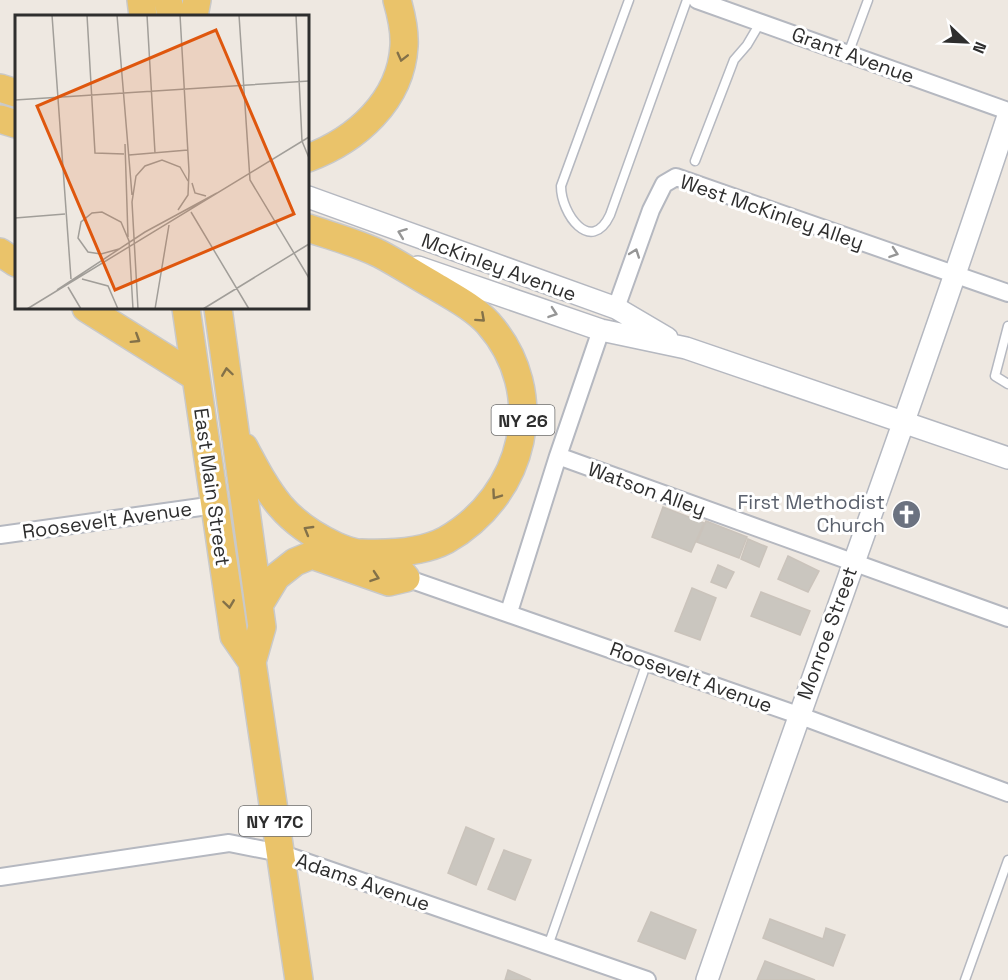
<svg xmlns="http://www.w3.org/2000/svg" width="1008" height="980" viewBox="0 0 1008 980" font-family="'Space Grotesk',sans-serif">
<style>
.building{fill:#cac6bf;stroke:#cac3bb;stroke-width:1.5}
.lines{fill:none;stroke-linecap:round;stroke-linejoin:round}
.service-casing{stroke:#b5b8c0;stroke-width:11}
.minor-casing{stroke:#b5b8c0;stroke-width:20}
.tertiary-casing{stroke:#b5b8c0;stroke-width:24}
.primary-casing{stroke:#c9c9c9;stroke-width:30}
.service{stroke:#fff;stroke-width:8}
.minor{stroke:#fff;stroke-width:16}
.tertiary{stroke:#fff;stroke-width:21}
.primary{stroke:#eac36a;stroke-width:27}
.oneway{stroke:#837149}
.oneway2{stroke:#969696}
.labels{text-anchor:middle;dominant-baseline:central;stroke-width:6;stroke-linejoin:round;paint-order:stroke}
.shield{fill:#fff;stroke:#6d6d6d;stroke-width:1.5}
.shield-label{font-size:18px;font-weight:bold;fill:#2e2e2e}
.street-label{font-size:20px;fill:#2e2e2e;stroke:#fff}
.worship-label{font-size:20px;fill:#5b616d;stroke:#fff;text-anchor:end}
.inset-road{fill:none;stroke:#a19e99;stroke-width:1.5}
.view{fill:#df570e;fill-opacity:0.15;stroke:#df570e;stroke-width:3}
.inset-edge{fill:none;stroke:#2e2e2e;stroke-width:3}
</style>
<rect width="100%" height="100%" fill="#eee8e1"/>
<!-- building -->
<path class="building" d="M663,507L704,523L691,552L652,537Z
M706,521L747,537L739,558L697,542Z
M748,539L767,547L759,567L741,559Z
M788,556L819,571L808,592L778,579Z
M718,565L734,572L726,588L711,582Z
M692,588L716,598L700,640L675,631Z
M761,592L810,611L800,635L751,616Z
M466,827L494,839L476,885L448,873Z
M504,850L531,860L515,900L488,889Z
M651,912L696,930L685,959L638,941Z
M770,919L823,939L826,928L845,935L833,966L763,938Z
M765,961L815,980H757Z
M508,970L531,980H505Z"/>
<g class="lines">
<defs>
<path id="service" d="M629,0L561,186C561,214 591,255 610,215L687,0
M848,54L868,0
M695,161L734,60L747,45L760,23
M1008,326L995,376L1008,384
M548,946L647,662
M965,980L1008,860"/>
<path id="minor" d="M697,0L1008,111
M616,308L651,210L664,184L676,177L1008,293
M558,456L1008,618
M0,535L215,505
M406,578L798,715L1008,793
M509,612L558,456L601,330
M0,877L229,843L280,853L647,980"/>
<path id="tertiary" d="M308,197L616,308L667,338
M418,267L601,330L686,348L1008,458
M707,980C806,691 913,406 1008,116"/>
<path id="primary" d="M141,0L143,16
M168,0L171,16
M194,16L197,0
M0,88L16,93
M0,119L16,124
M308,158C356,140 401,101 404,46C405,31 401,14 397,0
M308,228C331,236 358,243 380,254C399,264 417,276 435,286C453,297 473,307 488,323C550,393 525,495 446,540C422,553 388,554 361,553
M0,252L16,263
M86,308L196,377
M186,308L234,636L252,662
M218,308L262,627L252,662L299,980
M244,447C270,496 284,522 336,546C361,558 388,553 406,578L389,582L312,555L295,562L276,577L259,605"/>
</defs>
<!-- service casing -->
<use href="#service" class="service-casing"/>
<!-- minor casing -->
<use href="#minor" class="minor-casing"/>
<!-- tertiary casing -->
<use href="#tertiary" class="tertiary-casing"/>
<!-- primary casing -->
<use href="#primary" class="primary-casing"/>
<!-- service -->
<use href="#service" class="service"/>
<!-- minor -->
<use href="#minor" class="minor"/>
<!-- tertiary -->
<use href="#tertiary" class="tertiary"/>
<!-- primary -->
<use href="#primary" class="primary"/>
</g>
<!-- one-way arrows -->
<defs><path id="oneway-chevron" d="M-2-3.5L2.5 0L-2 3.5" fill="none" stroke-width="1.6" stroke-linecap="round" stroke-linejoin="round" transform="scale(1.5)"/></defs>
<g class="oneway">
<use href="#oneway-chevron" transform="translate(402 57) rotate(104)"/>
<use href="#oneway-chevron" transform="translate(481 318) rotate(42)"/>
<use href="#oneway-chevron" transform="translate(136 339) rotate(32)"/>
<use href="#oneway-chevron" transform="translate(227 372) rotate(-98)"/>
<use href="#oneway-chevron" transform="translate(496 495) rotate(125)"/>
<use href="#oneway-chevron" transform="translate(308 530) rotate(-150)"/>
<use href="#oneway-chevron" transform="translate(375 577) rotate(19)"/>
<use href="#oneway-chevron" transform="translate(229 604) rotate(82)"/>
</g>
<g class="oneway2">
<use href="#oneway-chevron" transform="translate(402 233) rotate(-159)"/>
<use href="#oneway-chevron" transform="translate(635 253) rotate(-70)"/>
<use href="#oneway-chevron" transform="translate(894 253) rotate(19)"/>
<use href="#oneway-chevron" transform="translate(553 313) rotate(19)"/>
</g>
<!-- icons -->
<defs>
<symbol id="church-disc" viewBox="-11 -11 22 22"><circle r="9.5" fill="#6b7280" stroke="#fff"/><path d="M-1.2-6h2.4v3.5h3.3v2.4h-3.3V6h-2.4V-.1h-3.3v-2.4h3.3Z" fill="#fff"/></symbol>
</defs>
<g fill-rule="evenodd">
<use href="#church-disc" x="890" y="498" width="33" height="33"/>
</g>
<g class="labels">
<!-- shield labels -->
<g class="shield">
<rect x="491.5" y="405" width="63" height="30" rx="4.5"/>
<rect x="239" y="806" width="72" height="30" rx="4.5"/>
</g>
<g class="shield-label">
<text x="523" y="420">NY 26</text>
<text x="275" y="821">NY 17C</text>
</g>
<!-- street labels -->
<g class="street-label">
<text transform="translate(853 55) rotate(20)">Grant Avenue</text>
<text transform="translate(772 212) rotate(19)">West McKinley Alley</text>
<text transform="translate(499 267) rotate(20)">McKinley Avenue</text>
<text transform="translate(212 487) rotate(82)">East Main Street</text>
<text transform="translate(647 489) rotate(20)">Watson Alley</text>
<text transform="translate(107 520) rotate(-8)">Roosevelt Avenue</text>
<text transform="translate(827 633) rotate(-70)">Monroe Street</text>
<text transform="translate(691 677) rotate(20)">Roosevelt Avenue</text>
<text transform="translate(363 882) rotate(19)">Adams Avenue</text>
</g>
<!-- worship labels -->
<g class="worship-label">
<text x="885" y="502">First Methodist<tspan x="885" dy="23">Church</tspan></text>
</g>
</g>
<!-- overview -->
<g transform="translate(15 15)">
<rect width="294" height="294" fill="#eee8e1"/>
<path class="inset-road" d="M37,0L56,264M72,0L80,138L109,139M102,0L117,180M132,0L140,138M165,0L174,156M224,0L235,165L294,263M281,0L287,126L294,143M0,85L294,66M110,129L113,222M114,140L173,135M177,168L180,178L191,181M163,195L173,180L174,156M176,197L234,294M0,203L50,199M104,234L86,239L73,237L63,223L66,207L77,198L87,197L106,207L114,226L118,294M67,264L93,271L103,294M53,272L66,294M42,275L130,217L202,178M12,294L294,122M123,294L117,187L121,161L130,151L147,145L165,152L173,166M140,294L154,210M188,294L294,229"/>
<path class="view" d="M201,15L279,199L100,275L22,91Z"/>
<rect width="294" height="294" class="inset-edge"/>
</g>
<!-- north arrow -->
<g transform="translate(966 42) rotate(113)" stroke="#ffffff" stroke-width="4.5" paint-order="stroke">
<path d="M0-4.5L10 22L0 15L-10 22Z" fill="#2e2e2e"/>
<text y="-9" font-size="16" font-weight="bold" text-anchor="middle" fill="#2e2e2e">N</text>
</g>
</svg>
